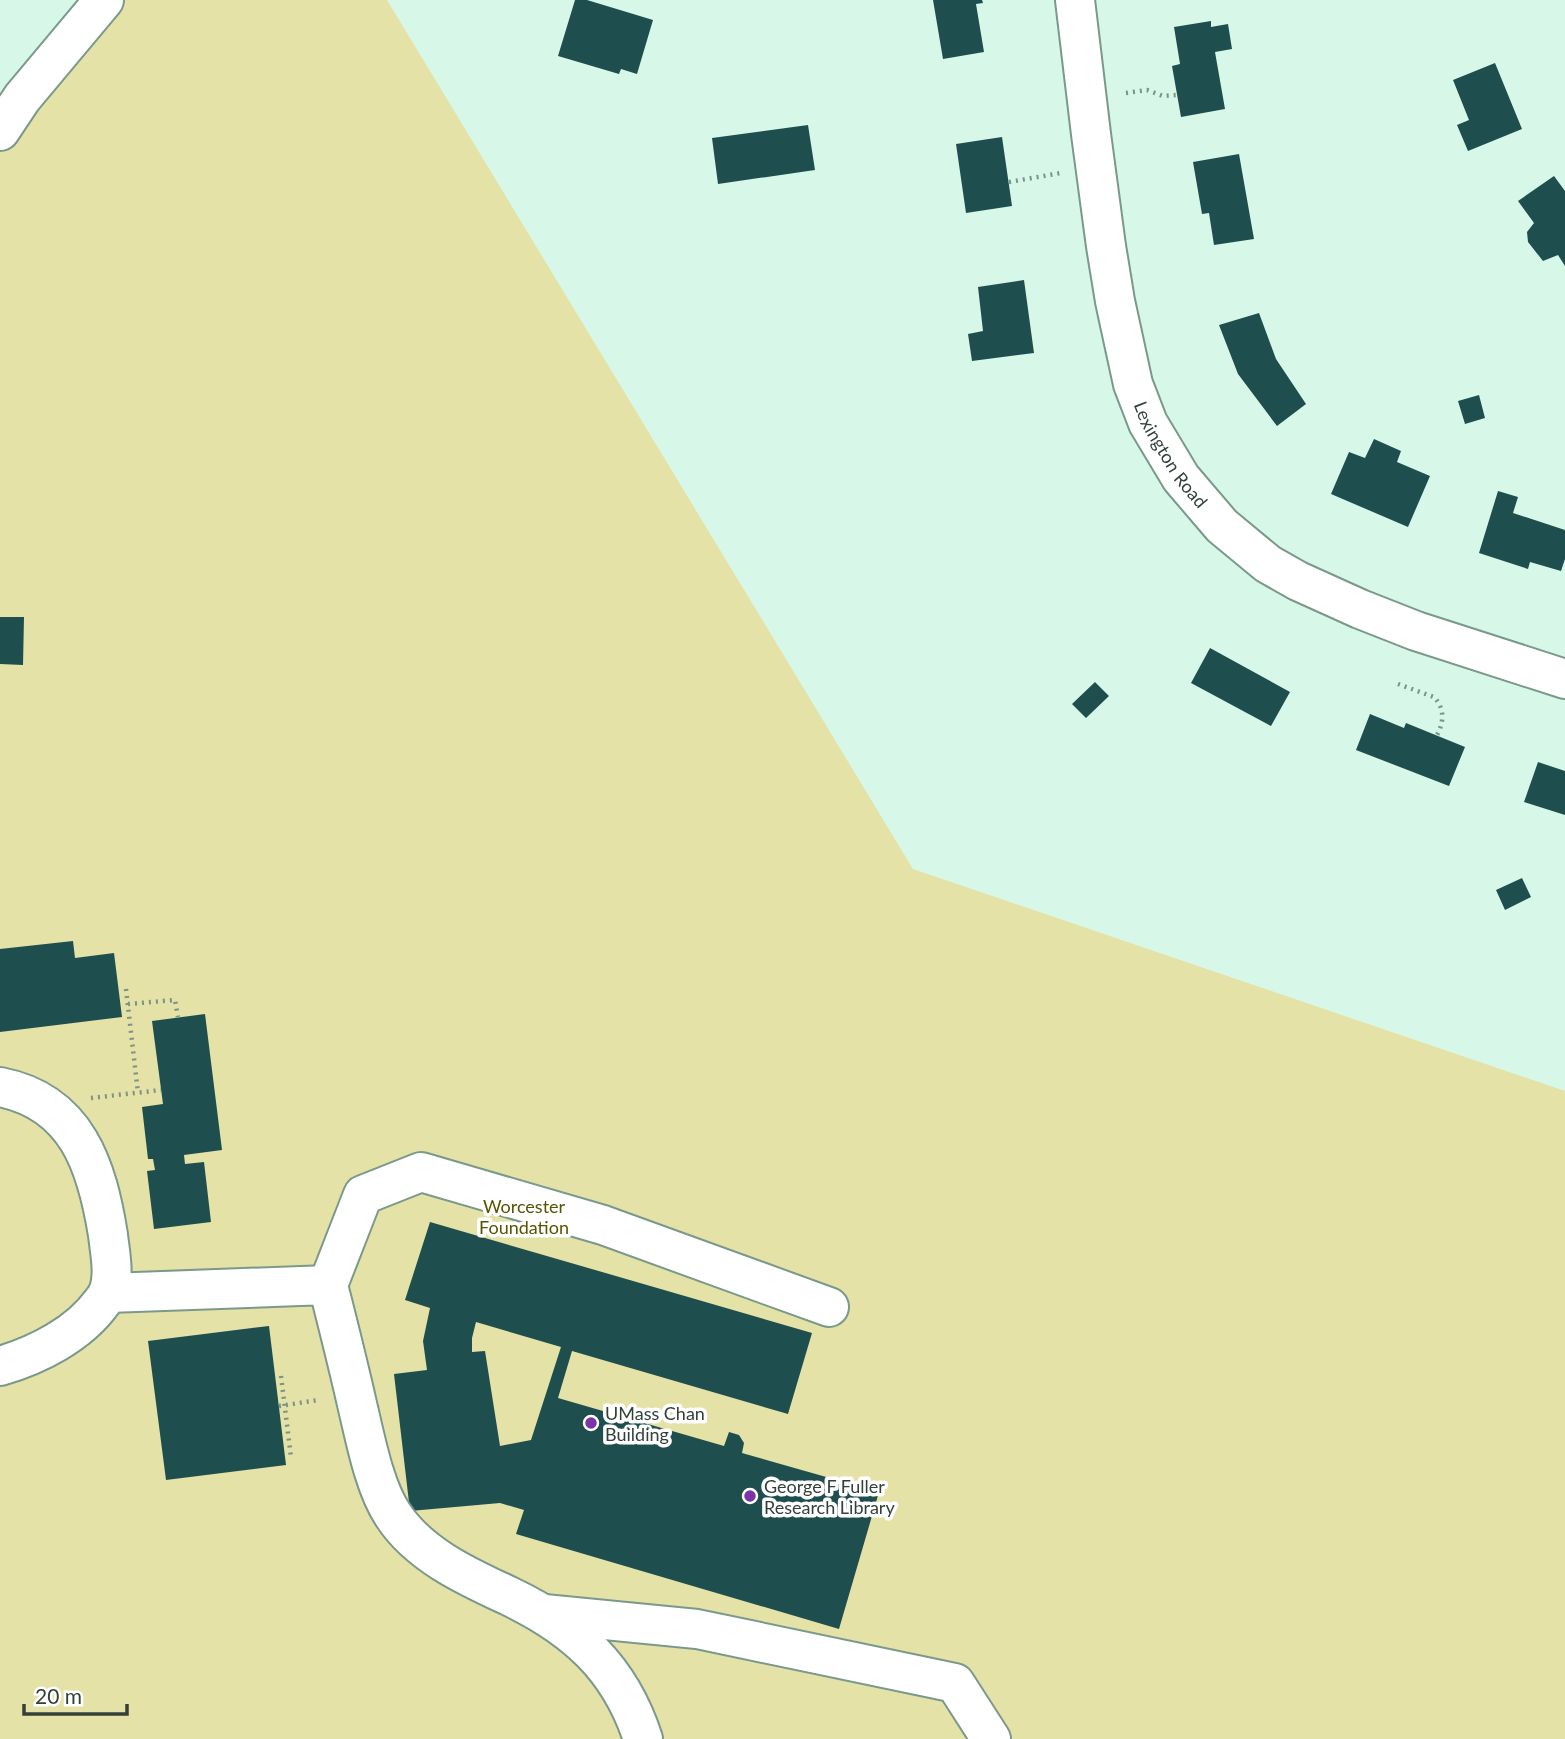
<svg xmlns="http://www.w3.org/2000/svg" width="1565" height="1739" viewBox="0 0 1565 1739" font-family="Lato,sans-serif">
<style>
.green{fill:#e4e2a6}
.building{fill:#1e4f4e;fill-rule:evenodd}
.lines{fill:none;stroke-linecap:round;stroke-linejoin:round}
.minor-casing{stroke:#7a998b;stroke-width:42}
.path{stroke:#7c9388;stroke-width:4.5;stroke-dasharray:2 5;stroke-linecap:butt}
.minor{stroke:#fff;stroke-width:38}
.poi-dot{fill:#7c35a7;stroke:#fff;stroke-width:2.5}
.labels{text-anchor:middle;dominant-baseline:central;stroke-width:7;stroke-linejoin:round;paint-order:stroke}
.street-label{font-size:18px;fill:#324039;stroke:#fff}
.park-label{font-size:18px;fill:#585400;stroke:#fff}
.poi-label{font-size:18px;fill:#324039;stroke:#fff;text-anchor:start}
</style>
<rect width="100%" height="100%" fill="#d7f8e8"/>
<!-- green -->
<path class="green" d="M82,0H387L913,869L1565,1091V1739H0V105Z"/>
<!-- building -->
<path class="building" d="M575,0H587L653,20L637,74L621,69L619,74L558,56Z
M933,0H982L983,3L976,4L984,52L943,59Z
M1211,21V27L1228,24L1232,49L1215,52L1225,109L1181,117L1172,66L1180,64L1174,27Z
M1495,63L1522,129L1468,151L1457,125L1469,120L1453,80Z
M808,125L815,170L718,184L712,138Z
M1002,137L1012,206L966,213L956,144Z
M1239,154L1254,239L1214,245L1209,213L1202,214L1193,162Z
M1554,176L1565,191V266L1558,255L1543,261L1528,242L1527,232L1534,223L1518,201Z
M1024,280L1034,353L972,361L968,334L983,331L978,287Z
M1259,313L1276,359L1306,404L1277,426L1238,374L1219,325Z
M1479,395L1485,418L1465,424L1458,401Z
M1374,439L1401,451L1397,462L1430,476L1408,527L1331,494L1349,452L1365,458Z
M1498,491L1518,497L1513,513L1565,530V559L1561,571L1530,562L1528,569L1479,553Z
M0,617H24L23,665L0,664Z
M1210,648L1290,692L1271,726L1191,683Z
M1095,682L1109,696L1086,718L1072,704Z
M1370,714L1404,728L1406,723L1465,747L1449,786L1356,750Z
M1538,762L1565,771V815L1524,802Z
M1522,878L1531,897L1505,910L1496,890Z
M73,941L75,958L114,953L122,1017L0,1032V949Z
M205,1014L222,1150L184,1155L185,1164L204,1162L211,1222L154,1229L147,1171L155,1170L153,1159H148L142,1107L163,1104L152,1021Z
M430,1222L812,1333L788,1414L572,1351L558,1398L724,1446L729,1432L739,1435L744,1443L742,1453L879,1492L839,1629L516,1534L524,1510L500,1503L410,1511L394,1374L427,1370L423,1341L430,1308L405,1300ZM476,1322L561,1347L531,1440L500,1446L485,1351L472,1352V1338Z
M269,1326L286,1465L166,1480L148,1341Z"/>
<g class="lines">
<defs>
<g id="minor">
<path id="s1" d="M1075,0L1091,134L1106,246L1115,301L1133,384L1148,423L1181,478L1222,526L1268,564L1298,581L1360,609L1416,631L1565,679"/>
<path d="M0,131L22,98L104,0"/>
<path d="M0,1087C77,1102 97,1166 108,1235C110,1253 115,1275 108,1293C108,1294 103,1301 102,1302C79,1334 38,1355 0,1366"/>
<path d="M328,1285L363,1195L421,1172L603,1225L829,1307"/>
<path d="M108,1293L328,1285C338,1325 348,1364 357,1404C365,1437 374,1487 393,1515C419,1555 468,1577 509,1596C576,1628 620,1668 643,1739"/>
<path d="M544,1614L697,1629L955,1683L991,1739"/>
</g>
</defs>
<!-- minor casing -->
<use href="#minor" class="minor-casing"/>
<!-- path -->
<path class="path" d="M1126,93L1147,90L1163,96L1177,95
M1009,182L1061,173
M1398,684L1434,697C1445,709 1444,722 1437,735
M126,989L138,1093
M128,1004L175,1000L178,1017
M91,1098L161,1090
M281,1376L291,1457
M279,1406L319,1400"/>
<!-- minor -->
<use href="#minor" class="minor"/>
</g>
<!-- markers -->
<g class="poi-dot">
<circle cx="591" cy="1423" r="7"/>
<circle cx="750" cy="1496" r="7"/>
</g>
<g class="labels">
<!-- street labels -->
<g class="street-label">
<text stroke="none"><textPath href="#s1" startOffset="469">Lexington Road</textPath></text>
</g>
<!-- park labels -->
<g class="park-label">
<text x="524" y="1206">Worcester<tspan x="524" dy="21">Foundation</tspan></text>
</g>
<!-- poi labels -->
<g class="poi-label">
<text x="605" y="1413">UMass Chan<tspan x="605" dy="21">Building</tspan></text>
<text x="764" y="1486">George F Fuller<tspan x="764" dy="21">Research Library</tspan></text>
</g>
</g>
<!-- scale -->
<path d="M24 1704v10h103v-10" fill="none" stroke="#324039" stroke-width="3.5"/>
<text x="35" y="1704" font-size="21" fill="#324039" stroke="#ffffff" stroke-width="5" paint-order="stroke">20 m</text>
</svg>
